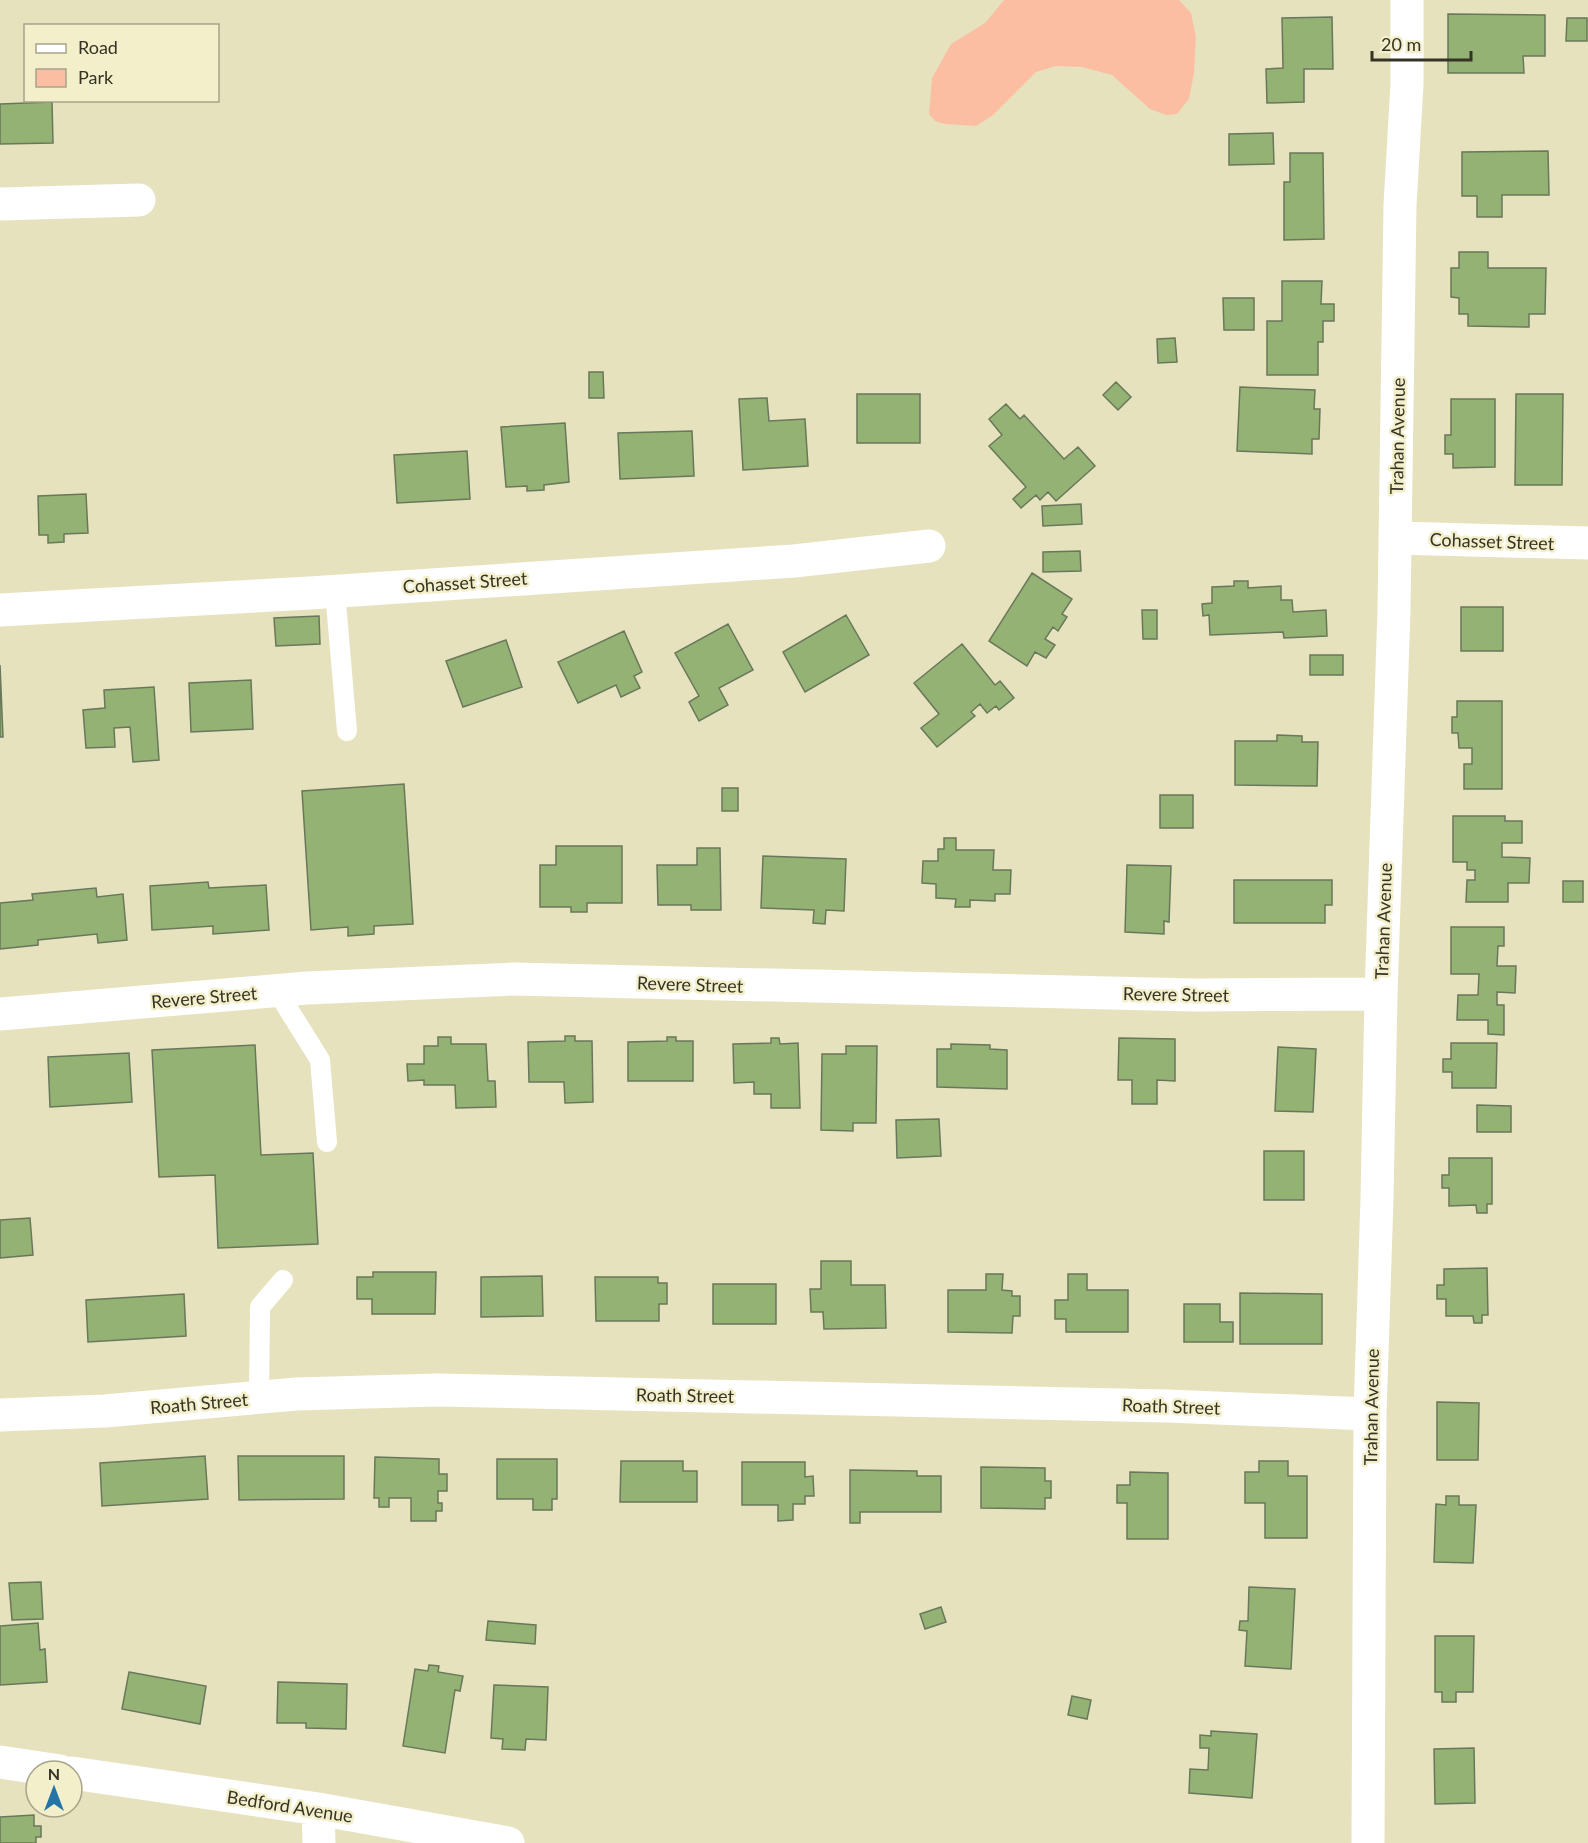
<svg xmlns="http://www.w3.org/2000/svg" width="1588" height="1843" viewBox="0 0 1588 1843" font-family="Lato,sans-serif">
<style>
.green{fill:#fbbea3}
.building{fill:#94b273;stroke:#69785b;stroke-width:1.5}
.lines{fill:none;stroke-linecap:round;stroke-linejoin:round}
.lane{stroke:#fff;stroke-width:20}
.street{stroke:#fff;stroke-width:33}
.labels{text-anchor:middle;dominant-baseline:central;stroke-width:5;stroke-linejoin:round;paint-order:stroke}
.street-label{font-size:18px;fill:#353325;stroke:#f3efcb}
</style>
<rect width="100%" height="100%" fill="#e6e2be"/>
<!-- green -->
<path class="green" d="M1004,0H1179L1191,13L1196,37L1194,73L1189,99L1177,114L1166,115L1150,109L1112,75L1082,67L1056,66L1036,72L992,116L976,126L945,124L935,121L929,114L932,78L951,44L985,23Z"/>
<!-- building -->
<path class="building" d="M1448,14L1545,15V56H1523L1524,73H1448Z
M1332,17L1333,69H1304V102L1267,103L1266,69L1283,68L1282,18Z
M1567,18H1587V41H1566Z
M52,102L53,143L0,144V104Z
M1273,133L1274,164L1229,165V134Z
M1548,151L1549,195H1502V217H1477V196H1462V152Z
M1290,153H1323L1324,239L1284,240V182H1290Z
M1459,252H1488V268H1546L1545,314H1529V327L1468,326V314H1459V298L1451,297V268H1459Z
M1282,281H1322L1321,304H1334V321H1323V342H1318V375H1267V321H1282Z
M1223,298H1254V330H1224Z
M1175,338L1177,362L1158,363L1157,339Z
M589,372H603L604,398H589Z
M1116,382L1131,397L1118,410L1103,395Z
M1240,387L1315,390L1314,409H1320L1319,439H1312V454L1237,451Z
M857,394H920V443H857Z
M1516,394H1563L1562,485H1515Z
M767,398L769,421L805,419L808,466L743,470L739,399Z
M1451,399H1495V467L1453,468V454H1445V435H1451Z
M1006,404L1020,419L1024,415L1064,459L1078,447L1095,466L1056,501L1048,492L1040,500L1036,495L1021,508L1013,499L1026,487L989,446L1002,435L989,419Z
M565,423L569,482L544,485V490L527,491V486L506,487L501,427Z
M692,431L694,476L620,479L618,433Z
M467,451L470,499L397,503L394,455Z
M86,494L88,533L64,534V542L48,543V535H39L38,496Z
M1081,504L1082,524L1043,526L1042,506Z
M1080,551L1081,571L1043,572V552Z
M1032,573L1072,599L1062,614L1067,617L1058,631L1053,627L1045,639L1055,645L1046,658L1035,652L1027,666L989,641Z
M1234,581H1248V588L1281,586V600H1292L1293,612L1326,610L1327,636L1284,638L1283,632L1210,635L1209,615L1203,616L1202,604L1212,603V587L1234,586Z
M1461,607H1503V651H1461Z
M1142,610H1157V639H1143Z
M846,615L869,655L805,692L783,652Z
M319,616L320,644L276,646L274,618Z
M728,624L753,670L719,688L728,705L699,721L689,702L699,696L675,653Z
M624,631L642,672L634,676L640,688L621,697L616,685L578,703L558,662Z
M506,640L522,687L463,707L446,661Z
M962,644L995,685L1000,681L1014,698L999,710L996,706L987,713L980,704L971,712L975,716L937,747L921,728L939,714L914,683Z
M1310,655H1343V675H1310Z
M0,665L3,737H0Z
M251,680L253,729L191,732L189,683Z
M154,687L159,760L133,762L130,727L114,728L115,747L86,748L83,710L105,708L104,690Z
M1457,701H1502V789H1464V764H1472V748H1459L1458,733H1452V717H1457Z
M1277,735L1302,736V742H1318L1317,786L1235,785V741H1277Z
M404,784L413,924L374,926V934L348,936V927L311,930L302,791Z
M722,788H738V811H722Z
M1160,795H1193V828H1160Z
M1453,816H1505V821H1522V843H1502V857L1530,858L1529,883H1508V902H1466L1467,880H1475V870H1467V862H1453Z
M944,838H956V850H994L993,870H1011L1010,894H995V901L970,900V907H955L956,899L936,898V884L922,883L923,861H938V849H944Z
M556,846H622V903H587V912H571V907H540V865H556Z
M697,848H720L721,910H691V905H658L657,865H697Z
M763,856L846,859L844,911L826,910L825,924L813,923L814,910L761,908Z
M1127,865L1171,866L1169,922L1164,921V934L1125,932Z
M1234,880H1332V905H1325V923H1234Z
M1563,881H1583V902H1563Z
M208,882L209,888L266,885L269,930L213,934V926L152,930L150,886Z
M96,888L97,897L123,894L127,940L98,943L97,934L38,940V945L0,949V903L33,900L32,894Z
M1451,927H1504V946H1498L1497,966H1516L1515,993L1497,992V1005H1504V1035L1488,1034V1020H1457L1458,995H1478L1479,974H1451Z
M565,1036H575V1041H592L593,1102L565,1103L564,1082H529L528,1042L565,1041Z
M438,1037H451V1044H486L488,1081H495L496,1107L456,1108L455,1085H424V1080L408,1081L407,1064H424V1046H438Z
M667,1037H676V1041H693V1081H628V1042L667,1041Z
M771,1038H779L780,1044L798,1043L800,1108H771V1094H754V1082L734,1083L733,1044L771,1043Z
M1119,1038L1175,1039V1081L1157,1080V1104H1132V1080H1118Z
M1451,1043H1497L1496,1088H1452V1072H1443V1059H1451Z
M951,1044L990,1045V1049L1007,1050V1089L937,1087V1049H951Z
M255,1045L261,1155L313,1153L318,1244L218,1248L215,1175L159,1177L152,1050Z
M846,1046H877L876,1123H853V1131L821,1130L822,1054H846Z
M1278,1047L1316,1049L1313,1112L1275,1111Z
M129,1053L132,1102L50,1107L48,1057Z
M1477,1105L1511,1106V1132H1477Z
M939,1119L941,1156L897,1158L896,1120Z
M1264,1151H1304V1200H1264Z
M1449,1158H1492V1204H1487V1213H1477L1476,1205L1449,1206V1188H1442V1175H1449Z
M30,1218L33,1255L0,1258V1220Z
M821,1261H851V1285H885L886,1328L824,1329L823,1312H811L810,1289H821Z
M1487,1268L1488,1315H1482V1323H1474L1473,1316H1446V1299H1437V1285H1444V1269Z
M373,1272H436L435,1314H372V1299H357V1277H373Z
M986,1274H1003L1002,1290L1012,1291V1296H1020V1316H1013L1012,1333L948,1332V1290H986Z
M1068,1274H1087V1290H1128V1332H1066V1319H1055V1300H1068Z
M542,1276L543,1316L481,1317V1277Z
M595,1277H658V1283H667V1304H659V1321H596Z
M713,1284H776V1324H713Z
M1240,1293L1322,1294V1344H1240Z
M184,1294L186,1336L88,1342L86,1300Z
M1184,1304H1220V1322H1233V1342H1184Z
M1437,1402L1479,1403L1478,1460H1437Z
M205,1456L208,1499L102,1506L100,1463Z
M238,1456H344V1499L239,1500Z
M375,1457L439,1459V1474H447V1491H438V1503H442V1511H436V1521H411V1498H389V1507H379V1498H374Z
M497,1459H557V1499H552V1510H533V1499H497Z
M621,1461H683V1471H697V1502H620Z
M1259,1461H1288V1476H1307V1538H1265V1503H1245V1472H1259Z
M742,1462H805V1477L813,1476L814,1496H805V1504H793V1520L778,1521V1505H742Z
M981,1467L1045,1468V1481H1051V1498H1045V1509L981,1508Z
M850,1470L917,1471V1476H941V1512H860V1523H850Z
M1130,1472L1168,1473V1539H1127V1503H1117V1485H1130Z
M1446,1496H1459V1505H1476L1473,1563L1434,1562L1436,1504L1446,1505Z
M41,1582L43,1619L12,1620L9,1583Z
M1249,1587L1295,1589L1291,1669L1245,1666L1247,1631L1239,1630L1240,1621H1248Z
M941,1607L946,1622L925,1629L920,1614Z
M488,1621L536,1625L535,1644L486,1640Z
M38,1623L40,1650L45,1649L47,1682L0,1685V1626Z
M1435,1636H1474L1473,1692H1456V1702H1442V1692H1435Z
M429,1665L439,1666L438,1672L463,1676L460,1691L455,1690L445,1753L403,1746L415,1669L428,1671Z
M129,1672L206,1686L200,1724L122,1709Z
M278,1682L347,1684L346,1729L306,1728V1723H277Z
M494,1685L548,1687L546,1740L526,1739L525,1750L502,1749L503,1739L491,1738Z
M1072,1696L1091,1700L1087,1719L1068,1715Z
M1211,1731L1257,1734L1252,1798L1189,1793L1190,1769L1208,1770L1209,1748H1200V1735L1211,1736Z
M1474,1748L1475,1803L1435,1804L1434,1749Z
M34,1815V1826H41V1837H36V1843H0V1817Z"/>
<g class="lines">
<!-- lane -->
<path class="lane" d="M335,591L347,731
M277,991L320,1060L327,1142
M259,1397L260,1307L283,1280"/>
<!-- street -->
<path class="street" d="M0,204L139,200
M1396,538L1588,543
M0,610L310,593L794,561L929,546
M0,1014L307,988L514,979L1194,995L1381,994
M0,1415L105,1411L296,1394L438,1390L1167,1406L1370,1414
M0,1762L60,1771
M72,1773L318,1809L508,1843
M318,1809L319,1843
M1368,1843L1370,1414L1377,1199L1381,994L1394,610L1400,205L1407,84V0"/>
</g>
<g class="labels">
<!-- street labels -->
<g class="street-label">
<text transform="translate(1397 436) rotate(-89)">Trahan Avenue</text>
<text transform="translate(1492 541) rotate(2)">Cohasset Street</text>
<text transform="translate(465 582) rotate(-4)">Cohasset Street</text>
<text transform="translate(1383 921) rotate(-88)">Trahan Avenue</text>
<text transform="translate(690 984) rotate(2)">Revere Street</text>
<text transform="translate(1176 994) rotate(1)">Revere Street</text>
<text transform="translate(204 997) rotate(-5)">Revere Street</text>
<text transform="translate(685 1395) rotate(1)">Roath Street</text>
<text transform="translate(199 1403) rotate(-5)">Roath Street</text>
<text transform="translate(1171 1406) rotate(2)">Roath Street</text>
<text transform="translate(1371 1407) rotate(-89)">Trahan Avenue</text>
<text transform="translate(290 1806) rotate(9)">Bedford Avenue</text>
</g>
</g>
<!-- legend -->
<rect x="24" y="24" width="195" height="78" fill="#f3efcb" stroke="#a7a489" stroke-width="1.5"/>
<rect x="36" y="44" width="30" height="9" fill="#ffffff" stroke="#a7a489" stroke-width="1.5"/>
<text x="78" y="54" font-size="18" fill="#353325">Road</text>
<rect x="36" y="69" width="30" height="18" fill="#fbbea3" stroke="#a7a489" stroke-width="1.5"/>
<text x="78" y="84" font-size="18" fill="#353325">Park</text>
<!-- north arrow -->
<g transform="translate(54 1789)"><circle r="28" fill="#f3efcb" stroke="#a7a489" stroke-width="1.5"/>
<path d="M0-4.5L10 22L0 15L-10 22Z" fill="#2474a5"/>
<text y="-9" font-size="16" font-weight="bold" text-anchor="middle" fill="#353325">N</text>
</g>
<!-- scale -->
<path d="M1372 51v9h99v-9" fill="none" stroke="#353325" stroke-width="3"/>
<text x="1381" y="51" font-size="18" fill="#353325" stroke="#f3efcb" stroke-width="4.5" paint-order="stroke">20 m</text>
</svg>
